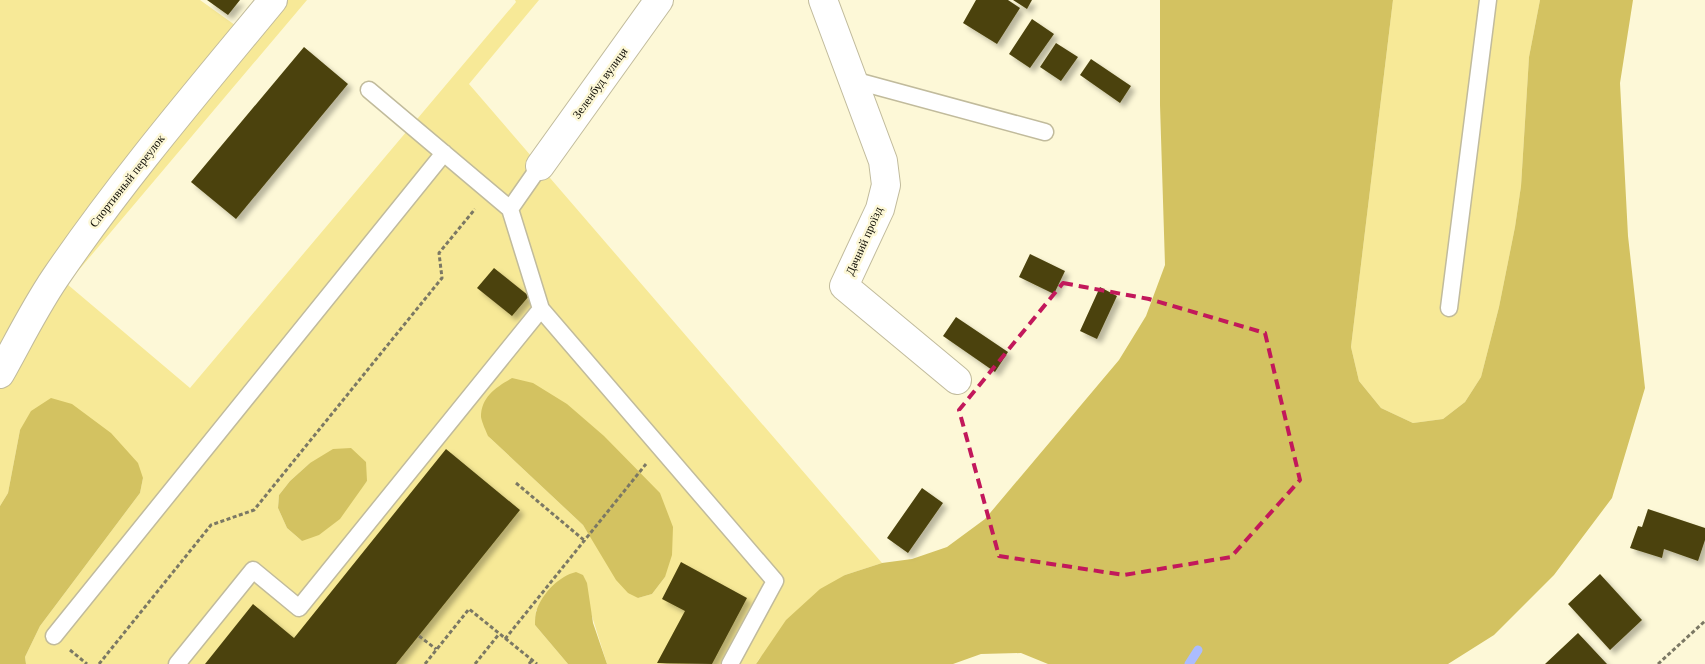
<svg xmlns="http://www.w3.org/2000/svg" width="1705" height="664" viewBox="0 0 1705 664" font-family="'Times New Roman',serif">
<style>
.green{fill:#f7e997;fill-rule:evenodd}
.forest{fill:#d3c261}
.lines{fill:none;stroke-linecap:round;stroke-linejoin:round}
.stream{stroke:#abbcfe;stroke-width:9}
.building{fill:#4c430c;filter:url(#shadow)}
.lane-casing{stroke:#c1bb9c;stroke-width:19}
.street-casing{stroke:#c1bb9c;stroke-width:30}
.path{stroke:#7b7864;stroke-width:3;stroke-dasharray:4 2.5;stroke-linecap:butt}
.lane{stroke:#fff;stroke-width:16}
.street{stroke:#fff;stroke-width:28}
.marked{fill:none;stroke:#c2185b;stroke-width:4;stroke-dasharray:10 6;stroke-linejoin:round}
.labels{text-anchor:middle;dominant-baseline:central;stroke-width:5;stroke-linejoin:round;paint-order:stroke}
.street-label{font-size:12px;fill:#0e0c03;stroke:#fdf8d7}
</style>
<defs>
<filter id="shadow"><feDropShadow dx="4.5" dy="4.5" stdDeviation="2.5" flood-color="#0004"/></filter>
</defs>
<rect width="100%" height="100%" fill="#fdf8d7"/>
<!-- green -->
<path class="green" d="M0,0H200L253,38L286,0H307L67,284L190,388L516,2L515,0H539L469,84L882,563L845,575L759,659L756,664H607L590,610H536L535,625L568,664H26L25,657L40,626L140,493L143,478L20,430L8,493L0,506ZM488,436L665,577L652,594L638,598L596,545L583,525ZM310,463L367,481L356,494L302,541L287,528L278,508L279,495L290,481Z
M1393,0H1540L1529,57L1521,186L1515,227L1499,307L1481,377L1465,402L1443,419L1413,423L1381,408L1359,381L1351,347Z"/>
<!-- forest -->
<path class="forest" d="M1160,0H1393L1351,347L1359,381L1381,408L1413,423L1443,419L1465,402L1481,377L1499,307L1515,227L1521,186L1529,57L1540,0H1633L1620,83L1628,236L1645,388L1612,498L1554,575L1494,635L1448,664H1048L1021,653L981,654L953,664H756L786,620L820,589L845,575L882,563L912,559L947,547L985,519L1119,360L1146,316L1165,265L1160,105Z
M512,378L533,383L567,404L604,436L660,493L673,527L672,555L665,577L652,594L638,598L628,593L616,580L583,525L488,436C486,431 482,423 481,417C481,397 496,387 512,378Z
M51,398L72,404L111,433L138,463L143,478L140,493L40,626L25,657L26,664H0V506L8,493L20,430L31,411Z
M351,448L366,462L367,481L340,519L319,535L302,541L287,528L278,508L279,495L290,481L310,463L333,449Z
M576,572L583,575L587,583L593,623L607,664H568L535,625C535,620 535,614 537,609C543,593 559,576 576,572Z"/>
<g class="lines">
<!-- stream -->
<path class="stream" d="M1189,664L1198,650"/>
</g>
<!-- building -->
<path class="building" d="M207,0H240L228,15Z
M976,0H1008L1020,8L997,44L963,23Z
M1013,0H1032L1027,9Z
M1032,19L1054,34L1030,68L1009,54Z
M1056,43L1078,57L1061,81L1040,67Z
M304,47L348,84L236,219L191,182Z
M1091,59L1131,86L1120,103L1080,75Z
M1030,254L1065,271L1054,294L1019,277Z
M494,268L529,296L512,316L477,288Z
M1100,287L1117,296L1097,339L1080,331Z
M956,317L1008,352L995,372L943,336Z
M446,449L520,510L396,664H205L253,604L294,638Z
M922,488L943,503L908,553L887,538Z
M1648,509L1705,528V540L1698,561L1664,549L1662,558L1630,548L1638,526L1642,527Z
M681,562L747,598L712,664L657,663L685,611L662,599Z
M1600,574L1642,620L1610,650L1568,604Z
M1578,633L1607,664H1545Z"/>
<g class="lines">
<defs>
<path id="lane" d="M853,80L1045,132
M369,90L510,209L541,309L775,581L730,664
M510,209L540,166
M1449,308L1488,0
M54,636L444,153
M177,664L253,570L299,608L541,309"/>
<path id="street" d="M823,0L883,161L886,185L880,209L844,286L957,380
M540,166L659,0
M0,374C18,342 34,309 55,278C121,181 198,91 273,0"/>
</defs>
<!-- lane casing -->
<use href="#lane" class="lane-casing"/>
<!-- street casing -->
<use href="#street" class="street-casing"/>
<!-- path -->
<path class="path" d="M516,483L585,541
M419,636L436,649
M505,639L646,464
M70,650L87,664
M99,664L211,525L254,510L442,278L439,253L475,209
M425,664L469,609L537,664
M475,664L499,634
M529,664L532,660
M1658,664L1705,621"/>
<!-- lane -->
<use href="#lane" class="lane"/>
<!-- street -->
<use href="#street" class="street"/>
</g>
<!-- marked area -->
<path class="marked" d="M1063,283L1149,299L1265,333L1300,480L1231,557L1124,575L999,556L959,410Z"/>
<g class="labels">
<!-- street labels -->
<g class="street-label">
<text transform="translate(600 83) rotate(-54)">Зеленбуд вулиця</text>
<text transform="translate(127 181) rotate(-52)">Спортивный переулок</text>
<text transform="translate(864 241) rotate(-66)">Дачний проїзд</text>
</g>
</g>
</svg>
